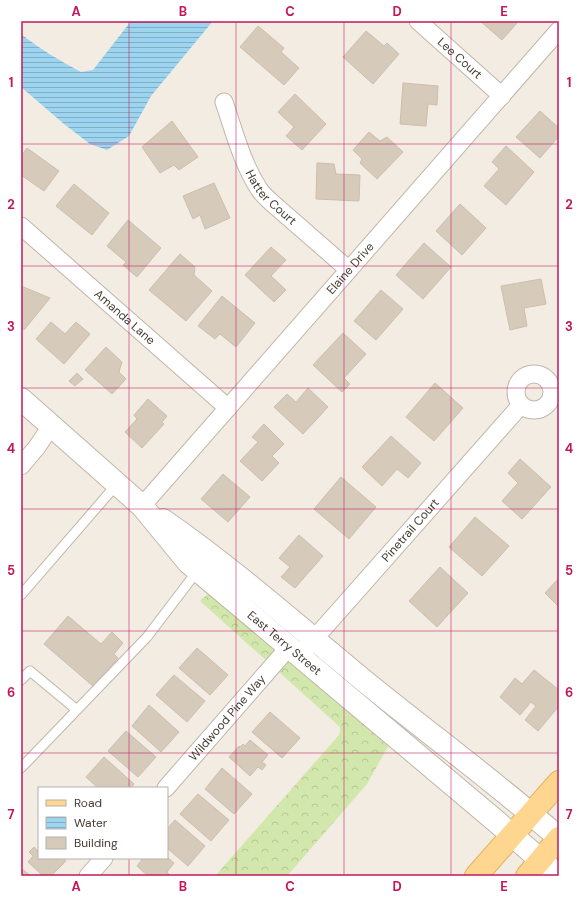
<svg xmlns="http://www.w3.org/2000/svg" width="580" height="897" viewBox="0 0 580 897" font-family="'DM Sans',sans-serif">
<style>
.forest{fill:url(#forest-crowns)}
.water{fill:url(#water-rules)}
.building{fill:#d6cabb;stroke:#cebeac}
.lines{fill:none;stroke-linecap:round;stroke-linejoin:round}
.service-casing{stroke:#c0b6a9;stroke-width:11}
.minor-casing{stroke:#c0b6a9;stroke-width:19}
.tertiary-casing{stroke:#c0b6a9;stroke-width:24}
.primary-casing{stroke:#e4b25e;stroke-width:24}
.service{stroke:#fff;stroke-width:9}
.minor{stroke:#fff;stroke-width:17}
.tertiary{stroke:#fff;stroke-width:22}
.primary{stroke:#ffd68f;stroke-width:22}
.grid{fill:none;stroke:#c2185b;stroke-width:1;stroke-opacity:0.55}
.labels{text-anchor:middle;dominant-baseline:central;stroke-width:3.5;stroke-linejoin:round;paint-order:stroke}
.street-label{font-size:12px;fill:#433c33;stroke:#fff}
.neatline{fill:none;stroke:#c2185b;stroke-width:1.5}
.grid-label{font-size:13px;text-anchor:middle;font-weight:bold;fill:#c2185b}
</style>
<defs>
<pattern id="forest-crowns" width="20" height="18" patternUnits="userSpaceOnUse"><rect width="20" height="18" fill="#d1e7ab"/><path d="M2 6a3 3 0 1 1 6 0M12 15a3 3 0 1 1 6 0" fill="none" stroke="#b5c794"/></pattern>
<pattern id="water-rules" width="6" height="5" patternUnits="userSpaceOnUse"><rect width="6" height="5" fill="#9dd5f0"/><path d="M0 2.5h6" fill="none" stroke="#82aec3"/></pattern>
</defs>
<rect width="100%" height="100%" fill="#f2ece3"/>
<!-- forest -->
<path class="forest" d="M210,592L390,743L367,784L287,876H215L339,735L340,731V727L200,601Z"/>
<!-- water -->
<path class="water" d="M131,21H213L151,96L129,136L107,150L90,144L64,124L21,87V34C40,49 60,61 81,72L93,70Z"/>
<!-- building -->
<path class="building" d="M480,21H515L517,23L502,40Z
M258,26L284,48L281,52L299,68L284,85L240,47Z
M366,31L384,46L387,43L399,54L373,84L343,57Z
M403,83L438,86L437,105L428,104L426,126L400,124Z
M295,94L326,124L302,150L286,136L294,127L278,112Z
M540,111L559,128V136L540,158L516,137Z
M172,121L198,157L179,170L174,165L160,173L142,147Z
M369,132L380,141L387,137L403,152L377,179L360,163L362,159L353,150Z
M506,146L534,172L506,205L484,186L499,169L492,162Z
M27,148L59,171L44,191L21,175V156Z
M317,163L334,164L336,174L360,175L359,201L316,199Z
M214,183L230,218L205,229L200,215L193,219L183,196Z
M74,184L109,213L92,235L56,206Z
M460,204L486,228L462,255L436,231Z
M128,220L161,248L137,277L123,265L126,262L107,246Z
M424,243L451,267L423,299L396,275Z
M271,247L286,260L271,276L286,290L274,302L245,275Z
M180,254L195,267L194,275L212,291L186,321L149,290Z
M541,279L546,304L524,308L527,326L510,330L501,286Z
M21,286L50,298L24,330L21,328Z
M381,290L403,309L376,340L354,321Z
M222,296L255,323L236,347L220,334L215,339L198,326Z
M51,322L65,334L76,322L90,334L64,364L36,339Z
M343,333L366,354L344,378L350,384L342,392L313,365Z
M106,347L122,362L119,372L126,379L112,394L85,370Z
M77,373L83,379L75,386L69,381Z
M435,383L463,408L434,441L406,417Z
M308,388L328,407L303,434L274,407L287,394L296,402Z
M148,399L167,416L162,422L164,424L142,448L125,432L137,419L134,415Z
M264,424L284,444L272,456L279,463L262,481L240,461L258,442L252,437Z
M391,436L421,463L408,478L397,469L382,486L362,467Z
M520,459L551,487L522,519L502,501L518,483L508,473Z
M223,474L250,497L228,522L201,499Z
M341,477L376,507L349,539L314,509Z
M475,517L509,546L482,576L449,547Z
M299,535L323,556L295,588L281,577L290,567L279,558Z
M440,567L468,593L437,627L409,601Z
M559,578V607L545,593Z
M68,616L101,644L112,632L123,643L114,654L118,658L94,687L44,644Z
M197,648L228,675L210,695L179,668Z
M534,670L559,690V706L538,731L525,720L536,706L531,702L520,715L500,697L515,678L522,684Z
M174,675L205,701L187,722L156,695Z
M149,705L179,732L161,752L132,726Z
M270,712L300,738L282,758L252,732Z
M126,731L156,757L138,777L108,751Z
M250,740L268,755L262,762L266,765L262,770L258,767L250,776L229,757L239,746L240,747L243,744L245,746Z
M104,757L134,784L131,788H98L86,777Z
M222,768L252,794L234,814L205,789Z
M198,794L229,820L211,841L180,814Z
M175,820L205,846L188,866L167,848V829Z
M34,847L38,851L39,849V858H63L66,861L51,876H43L28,862L33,856L29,852Z
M167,857L174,863L167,872L170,876H148L137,866L143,858Z
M22,869L31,876H21V870Z"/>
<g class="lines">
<defs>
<path id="service" d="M21,595L117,484
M21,680L30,671L77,710
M21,768L147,637L198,570"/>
<g id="minor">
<path id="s1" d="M418,21L502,96"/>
<path id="s2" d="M224,102C234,131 242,163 259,189C262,194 267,198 271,202L349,270"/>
<path id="s3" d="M21,226L228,408"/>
<circle cx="534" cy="392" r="18"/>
<path d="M21,466L37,447L51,426"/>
<path id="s4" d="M142,506L559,30"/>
<path id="s5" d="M307,647L521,405"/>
<path id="s6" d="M166,788L289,647"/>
<path d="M88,876L104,858"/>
</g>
<g id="tertiary">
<path id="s7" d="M21,399L142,506L188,562L497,822L559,876"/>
<path d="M163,520C235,570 301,629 368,684C432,736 498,784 559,838"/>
</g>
<path id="primary" d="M476,876L559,782
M527,876L559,838"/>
</defs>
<!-- service casing -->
<use href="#service" class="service-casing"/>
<!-- minor casing -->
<use href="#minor" class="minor-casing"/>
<!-- tertiary casing -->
<use href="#tertiary" class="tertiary-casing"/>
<!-- primary casing -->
<use href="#primary" class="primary-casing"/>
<!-- service -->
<use href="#service" class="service"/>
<!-- minor -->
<use href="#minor" class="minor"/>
<!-- tertiary -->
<use href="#tertiary" class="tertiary"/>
<!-- primary -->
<use href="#primary" class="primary"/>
</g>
<!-- grid -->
<path class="grid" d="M129,21V788M236,21V876M344,21V876M451,21V876M21,144H559M21,266H559M21,388H559M21,509H559M21,631H559M21,753H559M129,858V876"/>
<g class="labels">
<!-- street labels -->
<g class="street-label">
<text stroke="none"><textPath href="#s1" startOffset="56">Lee Court</textPath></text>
<text stroke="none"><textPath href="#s2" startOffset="108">Hatter Court</textPath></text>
<text stroke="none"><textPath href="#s4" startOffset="316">Elaine Drive</textPath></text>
<text stroke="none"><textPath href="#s3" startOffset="138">Amanda Lane</textPath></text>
<text stroke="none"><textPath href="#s5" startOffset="156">Pinetrail Court</textPath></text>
<text stroke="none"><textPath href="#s7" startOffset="360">East Terry Street</textPath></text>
<text stroke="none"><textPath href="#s6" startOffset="93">Wildwood Pine Way</textPath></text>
</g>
</g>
<!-- border -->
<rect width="580" height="897" fill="none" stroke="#ffffff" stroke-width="44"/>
<!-- legend -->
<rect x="38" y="787" width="130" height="72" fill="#ffffff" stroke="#b4b1ad"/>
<rect x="46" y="800" width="20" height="6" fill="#ffd68f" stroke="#b4b1ad"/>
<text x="74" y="807" font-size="12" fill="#433c33">Road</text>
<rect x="46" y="817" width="20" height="12" fill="url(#water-rules)" stroke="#b4b1ad"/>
<text x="74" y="827" font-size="12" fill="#433c33">Water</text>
<rect x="46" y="837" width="20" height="12" fill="#d6cabb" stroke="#b4b1ad"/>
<text x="74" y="847" font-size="12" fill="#433c33">Building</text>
<rect x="22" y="22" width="536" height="853" class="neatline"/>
<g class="grid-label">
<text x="76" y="16">A</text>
<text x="183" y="16">B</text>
<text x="290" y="16">C</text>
<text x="397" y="16">D</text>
<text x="504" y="16">E</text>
<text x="11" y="87">1</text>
<text x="569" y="87">1</text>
<text x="11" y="209">2</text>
<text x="569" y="209">2</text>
<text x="11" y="331">3</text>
<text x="569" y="331">3</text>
<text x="11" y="453">4</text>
<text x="569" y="453">4</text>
<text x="11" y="575">5</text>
<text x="569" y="575">5</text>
<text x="11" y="697">6</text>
<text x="569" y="697">6</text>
<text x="11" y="819">7</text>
<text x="569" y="819">7</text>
<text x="76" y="891">A</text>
<text x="183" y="891">B</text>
<text x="290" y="891">C</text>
<text x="397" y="891">D</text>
<text x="504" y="891">E</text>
</g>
</svg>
